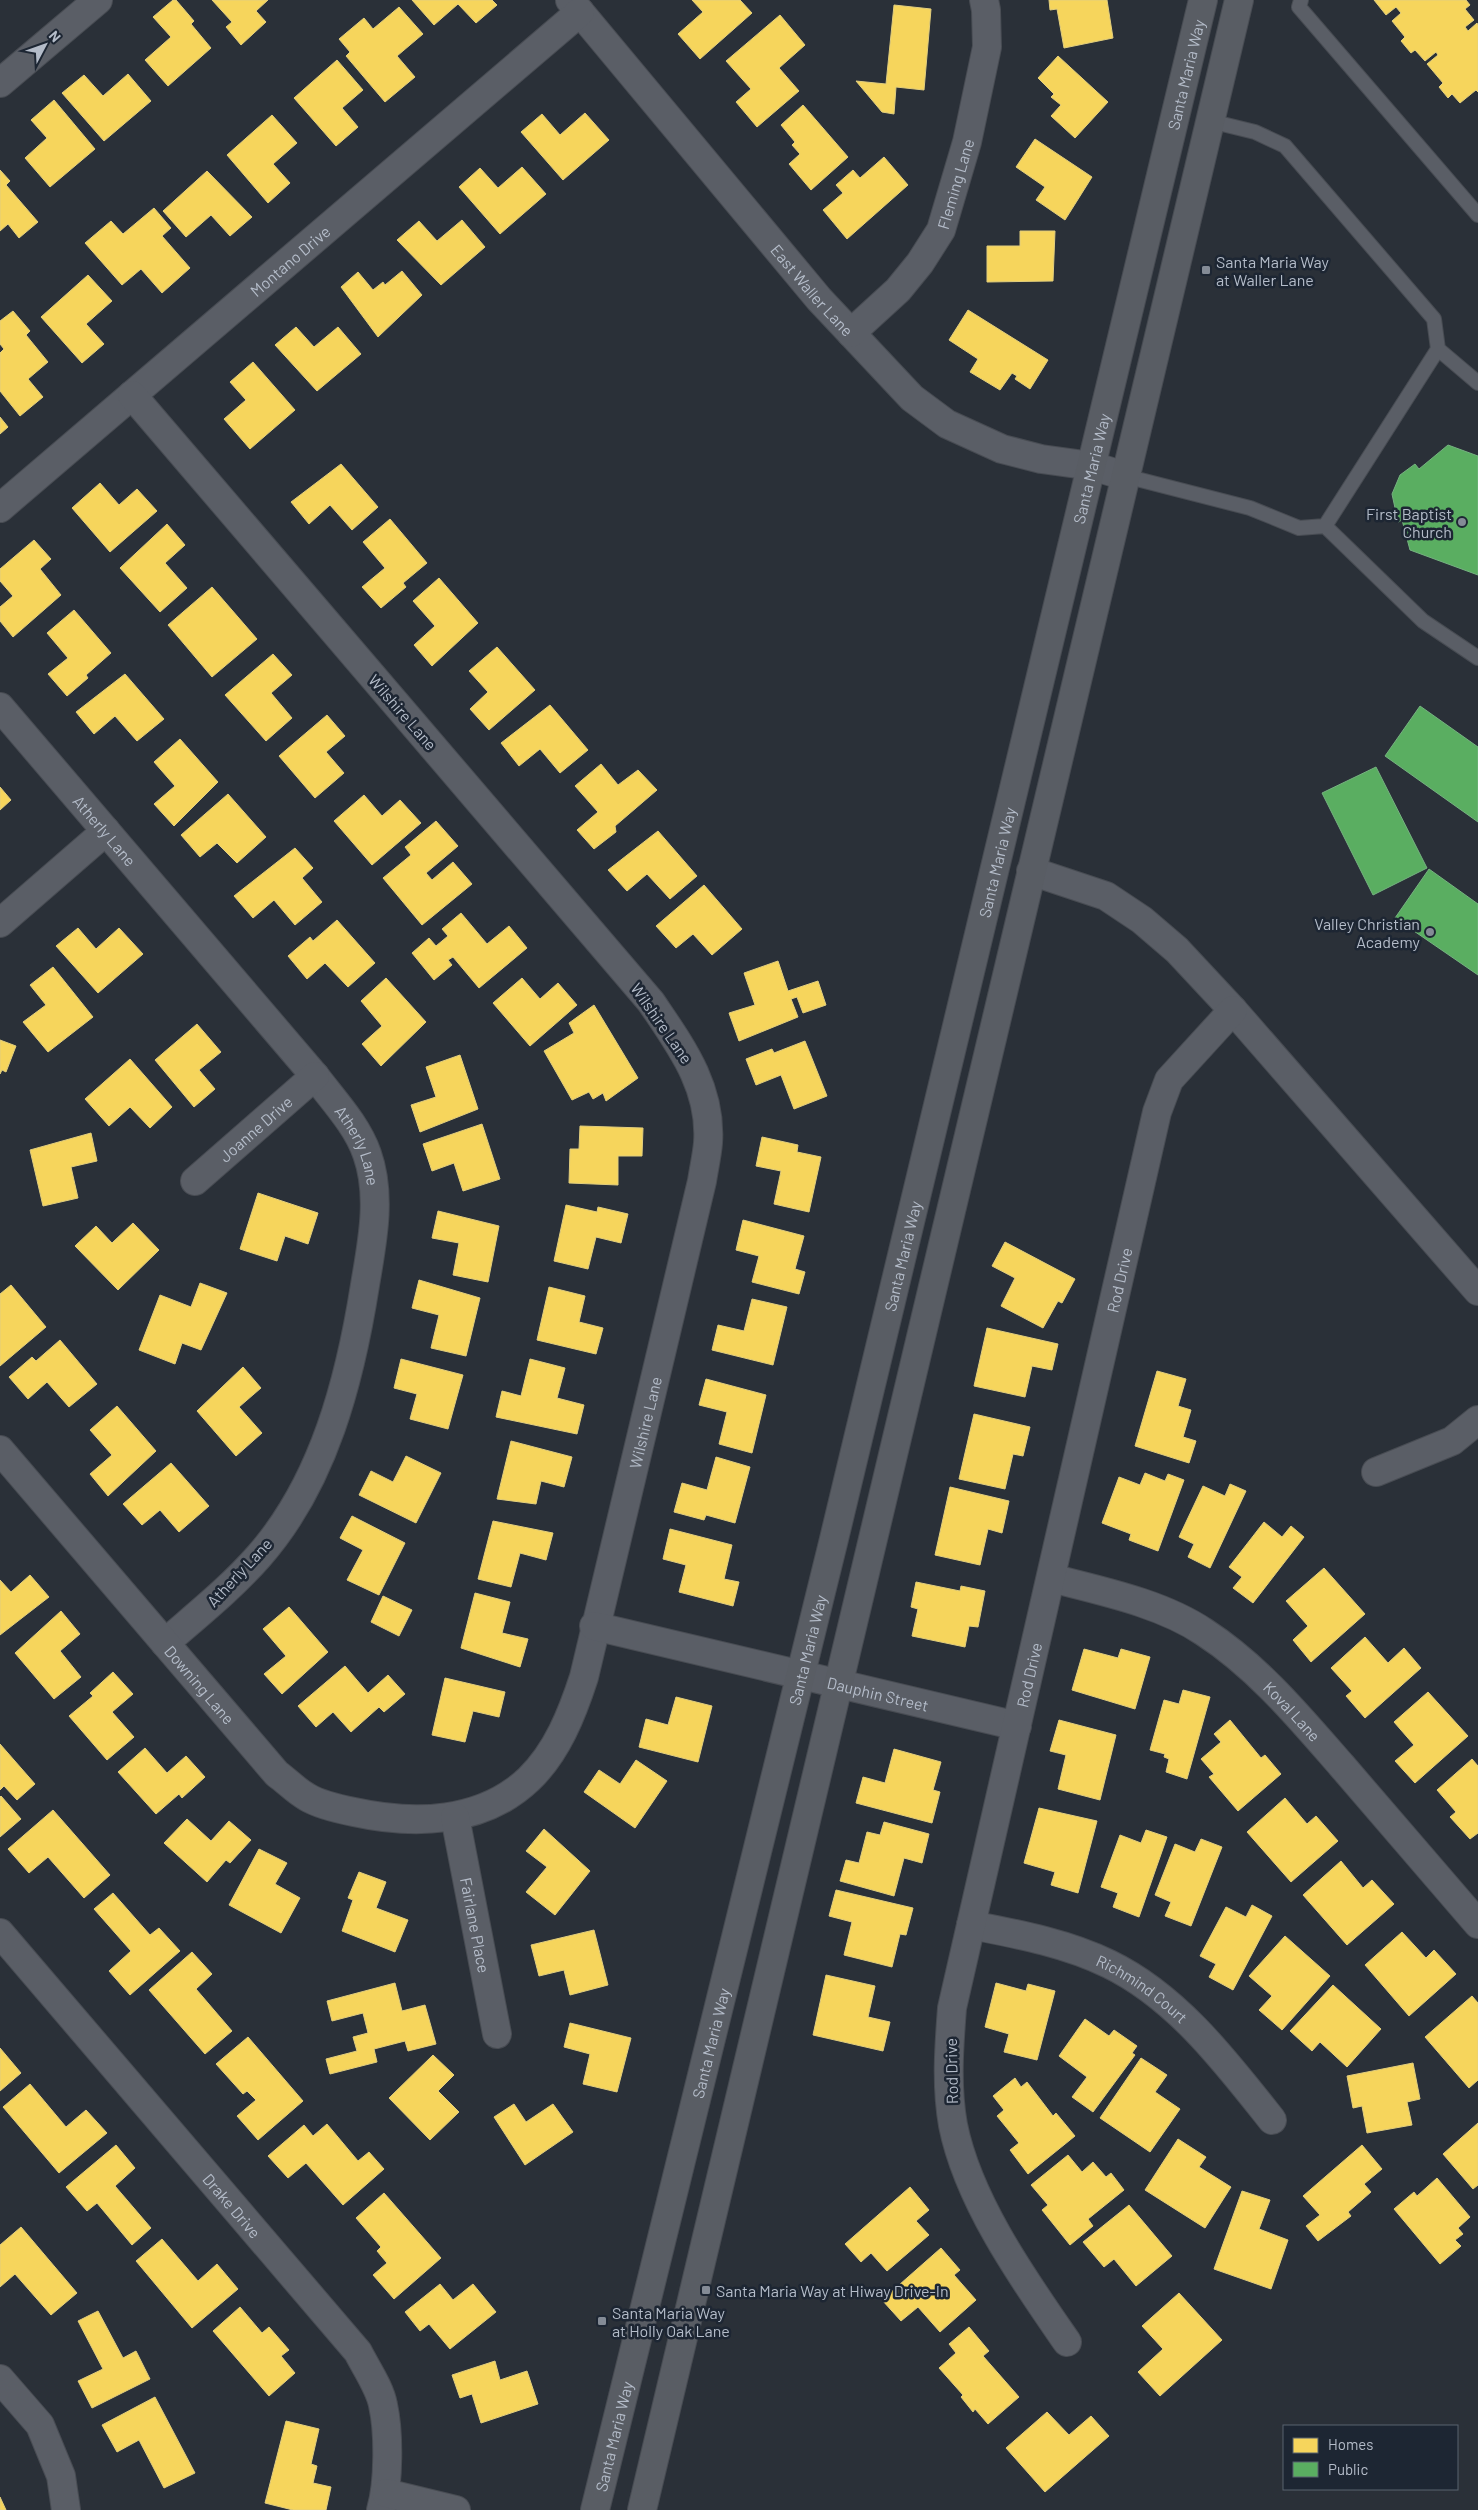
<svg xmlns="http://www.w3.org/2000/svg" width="1478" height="2510" viewBox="0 0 1478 2510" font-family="Barlow,sans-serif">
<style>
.homes{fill:#f6d55c;stroke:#e2ce7d}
.public{fill:#5aae61;stroke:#75b280}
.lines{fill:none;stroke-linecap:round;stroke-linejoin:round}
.lane-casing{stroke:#484c53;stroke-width:16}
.street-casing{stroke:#484c53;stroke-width:30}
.secondary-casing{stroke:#484c53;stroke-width:30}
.lane{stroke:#5a5e66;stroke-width:14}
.street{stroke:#5a5e66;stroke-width:28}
.secondary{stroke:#595d64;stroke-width:28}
.poi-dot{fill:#848b96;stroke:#1d2633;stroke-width:2}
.labels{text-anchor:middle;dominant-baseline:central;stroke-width:5;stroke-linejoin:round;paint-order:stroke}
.street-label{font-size:16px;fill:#b4bcc9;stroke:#1d2633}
.poi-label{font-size:16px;fill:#b4bcc9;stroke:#1d2633;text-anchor:start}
</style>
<rect width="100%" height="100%" fill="#2a3038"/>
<!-- homes -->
<path class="homes" d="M173,0H176L194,21L191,24L211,48L168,86L145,60L171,37L153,17Z
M212,0H268L256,11L266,22L241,45L226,27L232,22Z
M412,0H492L497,5L476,23L458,4L434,25Z
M692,0H740L752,13L700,59L678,34L703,12Z
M1049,0H1107L1113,38L1064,48L1057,9L1050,10Z
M1374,0H1466L1470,5L1465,9L1474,20L1465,27L1468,31L1477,23L1478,25V92L1476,90L1460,103L1452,94L1448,98L1439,87L1443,83L1427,64L1438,55L1436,52L1425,61L1415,50L1411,53L1401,41L1405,37L1392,21L1401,13L1396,7L1386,15Z
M894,5L931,9L924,90L896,87L894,114L882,112L856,81L886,84Z
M399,7L423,34L397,56L415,77L385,102L346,56L350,52L339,39L364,18L373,29Z
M780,15L805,45L779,68L799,91L757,127L736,102L751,89L726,61Z
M1058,56L1108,102L1075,138L1051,116L1061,105L1051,97L1054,94L1038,78Z
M337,60L363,90L342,108L358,127L336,146L294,98Z
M128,74L151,101L104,141L62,93L84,75L103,96Z
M54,100L95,149L50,187L25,158L47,138L31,120Z
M803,105L848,157L811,190L789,164L800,154L792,145L795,142L781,125Z
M585,113L609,140L563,180L521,132L542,114L560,135Z
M272,115L297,143L273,164L290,183L268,203L227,155Z
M1035,139L1092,177L1065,220L1036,200L1045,187L1016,167Z
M884,157L908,185L847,239L823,210L843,193L836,185L853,170L860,178Z
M522,167L546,194L500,234L459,187L480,168L498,188Z
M0,170L10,181L6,185L38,222L19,238L8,224L0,231Z
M207,171L252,217L230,236L211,215L186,237L163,211Z
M154,208L171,228L162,236L190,268L162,293L141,269L122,285L85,243L111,221L123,234Z
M462,220L485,247L441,285L397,240L419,221L437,241Z
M1020,231H1055L1053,281L987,282V246H1020Z
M402,271L422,295L378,337L341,287L358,272L373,290L383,282L385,285Z
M88,275L112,301L86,324L104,344L82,363L41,317Z
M968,310L1048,360L1030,389L1015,379L1017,376L1012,373L1000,390L970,372L978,359L949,340Z
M13,311L30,331L26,335L48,362L28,379L43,397L20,416L0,391V353L4,349L0,344V321Z
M296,327L314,347L338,327L361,354L317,391L275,345Z
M253,362L295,410L250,449L224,419L246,400L230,382Z
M0,417L8,427L0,434Z
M341,464L378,507L352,530L330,505L309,524L291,502Z
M100,483L119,505L137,489L157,511L110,552L72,508Z
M390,519L427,563L403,583L406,587L381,608L362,587L385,568L363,542Z
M167,524L185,545L165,563L187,588L160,612L120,568Z
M34,540L51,559L40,569L61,595L13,637L0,621V607L13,596L0,581V569Z
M439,578L478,623L432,666L414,645L435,626L413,601Z
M212,587L257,639L212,677L168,625Z
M74,610L111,653L86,675L88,678L67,696L48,674L68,658L47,633Z
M497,647L535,690L489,730L470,709L488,692L469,671Z
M273,654L292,675L271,693L292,718L266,741L225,695Z
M125,674L164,719L137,741L115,716L94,734L76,712Z
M550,705L588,750L560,773L540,749L519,766L501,743Z
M327,715L345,736L326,752L344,773L315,798L279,756Z
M180,739L218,782L174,826L154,804L175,786L154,762Z
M601,764L618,785L638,770L657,790L615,826L616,832L594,849L577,830L598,812L575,786Z
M0,787L11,800L0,810Z
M228,794L266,837L237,863L217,843L200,857L181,835Z
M364,795L382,816L400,800L421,823L372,865L334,821Z
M436,821L458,846L426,873L432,880L453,862L472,884L422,925L383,878L411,855L405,847Z
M658,831L697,876L670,899L647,874L627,891L608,870Z
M295,848L313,868L302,878L322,902L295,925L274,900L253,918L234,896Z
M704,885L742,929L712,955L693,934L676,948L656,926Z
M461,913L487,944L509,926L527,948L479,988L453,957L448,960L452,965L434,980L412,953L429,938L436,946L448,936L442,929Z
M337,920L375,963L348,987L325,963L307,979L288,956L310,937L313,941Z
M78,928L96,949L119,928L143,954L98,993L56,946Z
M778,961L788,991L818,981L826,1005L803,1013L797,997L791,999L798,1017L739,1041L729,1013L755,1005L744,973Z
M53,967L93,1017L48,1052L23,1022L46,1005L30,985Z
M386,978L426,1022L381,1066L362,1044L382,1026L361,1001Z
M522,978L540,999L558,983L577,1005L530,1046L493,1003Z
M594,1005L638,1078L606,1101L603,1093L593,1099L589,1092L572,1100L544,1051L574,1033L569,1023Z
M197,1024L221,1052L199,1070L215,1089L194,1107L155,1060Z
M0,1040L16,1046L6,1072L2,1070L0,1074Z
M805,1041L827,1096L794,1109L781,1075L756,1085L746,1059L772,1049L774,1053Z
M460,1055L478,1109L420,1132L411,1105L436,1097L426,1067Z
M130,1059L172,1107L150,1128L130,1107L109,1126L85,1099Z
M482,1124L500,1179L463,1191L454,1163L432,1171L423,1144Z
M580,1126L643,1128L642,1156H618V1185L569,1183L570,1149H579Z
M91,1133L97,1161L71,1167L78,1198L43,1206L30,1150Z
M762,1137L798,1145L797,1152L821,1157L809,1212L774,1204L781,1171L756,1166Z
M258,1193L318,1213L308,1244L285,1236L277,1261L240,1249Z
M566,1205L597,1212L598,1207L628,1214L621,1243L596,1237L588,1269L554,1261Z
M438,1211L499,1226L488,1282L453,1275L459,1243L432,1238Z
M743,1220L804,1236L795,1269L805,1272L799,1294L752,1282L759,1256L736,1250Z
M133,1223L159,1250L118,1290L75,1246L96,1226L112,1243Z
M1005,1242L1075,1279L1062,1303L1058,1301L1043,1328L1001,1306L1015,1278L992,1266Z
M419,1280L480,1298L466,1356L431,1348L439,1315L412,1308Z
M200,1283L227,1293L201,1350L182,1343L175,1364L139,1350L160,1295L191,1307Z
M11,1285L46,1327L0,1366V1294Z
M549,1287L585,1296L579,1322L603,1328L596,1354L537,1340Z
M752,1299L787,1307L773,1365L712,1350L718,1325L744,1331Z
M987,1328L1058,1344L1052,1370L1032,1366L1025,1397L974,1386Z
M60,1340L97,1384L69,1407L47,1382L28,1399L9,1377L32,1357L36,1361Z
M401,1359L463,1375L448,1429L410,1419L417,1394L394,1388Z
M530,1359L565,1368L557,1398L584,1405L577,1434L496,1417L502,1391L521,1396Z
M243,1367L261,1388L239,1407L262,1433L236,1456L197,1411Z
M1157,1371L1186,1379L1178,1406L1191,1410L1183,1437L1196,1441L1189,1463L1135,1446Z
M706,1379L766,1395L752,1453L719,1444L727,1412L699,1405Z
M117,1406L156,1451L108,1496L90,1474L112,1455L90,1430Z
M974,1414L1030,1427L1023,1456L1013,1454L1005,1489L959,1479Z
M511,1441L572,1457L564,1487L541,1481L536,1504L497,1499Z
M406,1456L441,1473L416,1523L359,1495L371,1471L393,1482Z
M716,1457L750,1467L735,1523L706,1515L704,1520L674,1512L682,1483L707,1490Z
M171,1463L209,1506L179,1532L160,1510L142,1525L123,1504Z
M1145,1473L1165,1481L1168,1474L1184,1480L1158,1551L1129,1540L1131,1534L1102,1523L1119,1477L1140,1485Z
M1230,1484L1246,1491L1210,1568L1188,1557L1194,1544L1179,1537L1203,1486L1225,1496Z
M950,1487L1009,1501L1002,1533L988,1529L980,1565L935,1555Z
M352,1516L405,1543L379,1595L347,1580L363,1550L340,1538Z
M493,1521L553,1533L546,1560L520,1553L511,1587L478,1579Z
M1264,1522L1282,1537L1291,1526L1304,1537L1253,1603L1233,1588L1242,1577L1229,1567Z
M670,1529L732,1545L724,1579L739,1582L733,1606L679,1592L686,1565L663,1559Z
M1324,1568L1365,1614L1311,1662L1293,1640L1308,1626L1286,1601Z
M30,1575L49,1597L0,1635V1580L11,1592Z
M916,1582L960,1591L961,1586L985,1591L978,1627L969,1626L965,1647L912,1636L918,1609L911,1607Z
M475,1593L510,1602L502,1633L528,1639L520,1667L461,1648Z
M383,1596L412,1610L399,1636L371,1622Z
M289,1607L328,1652L282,1694L264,1674L286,1656L263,1629Z
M61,1611L80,1634L60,1651L81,1677L54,1699L15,1653Z
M1365,1637L1388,1663L1404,1648L1421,1668L1365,1718L1346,1696L1352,1691L1331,1668Z
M1084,1649L1118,1658L1121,1649L1150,1657L1135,1709L1072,1690Z
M345,1666L368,1693L388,1675L405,1694L384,1712L379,1707L351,1732L333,1712L316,1727L298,1706Z
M113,1672L133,1694L112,1712L134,1737L107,1760L69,1716L93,1696L90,1693Z
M445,1678L505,1692L499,1717L473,1711L465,1742L432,1735Z
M1183,1690L1210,1697L1187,1779L1166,1772L1169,1759L1164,1757L1165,1754L1150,1750L1164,1700L1179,1704Z
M1428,1692L1468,1736L1415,1783L1395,1761L1414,1745L1394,1722Z
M676,1697L712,1706L698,1762L639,1747L646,1719L668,1725Z
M1059,1720L1116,1735L1100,1800L1058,1789L1066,1755L1050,1751Z
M1230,1720L1261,1758L1265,1755L1281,1774L1238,1811L1209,1777L1214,1774L1201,1759L1221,1742L1214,1734Z
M0,1744L35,1784L17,1800L4,1786L0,1790Z
M145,1748L167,1773L186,1756L205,1777L182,1798L179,1794L156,1814L118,1772Z
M894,1749L941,1762L933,1790L940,1792L932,1823L856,1803L863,1777L885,1783Z
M1472,1759L1478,1766V1833L1470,1839L1450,1817L1456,1812L1437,1790Z
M636,1760L667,1781L635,1828L584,1792L599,1770L620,1784Z
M1,1796L21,1819L0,1837V1797Z
M1285,1798L1307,1824L1316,1816L1338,1841L1291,1882L1247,1832Z
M1039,1808L1097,1821L1078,1893L1051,1885L1055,1872L1024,1863Z
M53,1810L110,1875L84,1898L48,1857L29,1873L8,1849Z
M187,1819L211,1841L229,1821L251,1840L230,1863L226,1860L207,1882L164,1843Z
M884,1822L929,1834L922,1863L904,1858L894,1896L840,1881L846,1860L859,1863L867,1832L880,1835Z
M544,1829L590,1871L555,1915L526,1892L547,1867L526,1851Z
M1146,1830L1167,1837L1139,1917L1113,1907L1118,1893L1101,1887L1120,1835L1141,1843Z
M1201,1839L1222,1847L1191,1926L1165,1916L1171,1902L1155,1895L1175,1844L1195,1852Z
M259,1849L287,1863L275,1884L300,1898L281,1933L229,1905Z
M1341,1861L1363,1888L1372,1880L1394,1904L1347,1945L1303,1895Z
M359,1872L386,1882L376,1908L408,1920L395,1952L342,1931L353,1900L348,1898Z
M836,1890L913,1908L906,1935L900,1934L892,1967L844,1955L852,1922L829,1916Z
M113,1893L150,1935L159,1928L180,1951L130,1995L109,1971L131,1951L94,1909Z
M1252,1905L1272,1916L1233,1990L1209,1977L1216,1964L1200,1956L1226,1907L1246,1917Z
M594,1930L608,1985L570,1995L564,1970L539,1976L531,1945Z
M1402,1932L1426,1958L1434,1950L1456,1974L1409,2016L1365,1965Z
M1285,1936L1330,1976L1282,2030L1259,2010L1272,1996L1249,1976Z
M192,1952L212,1974L196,1989L232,2031L205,2054L149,1990Z
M826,1975L875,1986L868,2017L890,2022L883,2051L813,2035Z
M395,1983L402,2011L425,2005L436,2044L408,2051L405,2041L374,2049L377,2062L330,2074L326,2059L357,2051L353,2037L368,2033L363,2013L332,2021L327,2001Z
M996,1983L1026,1991L1028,1984L1055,1991L1037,2060L1004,2052L1009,2034L985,2027Z
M1333,1985L1381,2029L1347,2067L1320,2042L1312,2051L1290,2031Z
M1472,1996L1478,2003V2080L1469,2088L1425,2037Z
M1085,2019L1109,2036L1114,2030L1137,2046L1132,2053L1135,2055L1093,2112L1072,2097L1087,2077L1059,2056Z
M570,2023L631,2038L617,2092L583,2084L590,2054L564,2047Z
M248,2037L303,2101L258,2140L237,2116L256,2100L247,2091L243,2094L216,2064Z
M0,2048L21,2073L0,2091Z
M433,2055L454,2075L438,2091L459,2112L430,2140L389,2098Z
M1141,2058L1167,2075L1155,2092L1180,2109L1150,2152L1100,2118Z
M1413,2063L1420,2099L1407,2102L1412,2125L1367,2133L1362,2106L1353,2108L1347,2076Z
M1015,2078L1021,2087L1027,2082L1053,2116L1056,2113L1075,2136L1028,2174L1010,2150L1019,2143L997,2116L1004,2110L993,2096Z
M30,2084L66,2127L86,2110L107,2133L59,2173L3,2107Z
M514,2104L526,2122L553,2104L573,2132L525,2165L494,2117Z
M1478,2123V2185L1473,2189L1443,2154Z
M327,2124L358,2161L369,2152L384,2169L343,2205L306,2163L288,2178L268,2156L304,2125L313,2136Z
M1178,2139L1206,2157L1199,2167L1231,2187L1205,2228L1145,2190Z
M116,2145L135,2168L115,2186L151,2228L132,2245L97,2203L87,2211L66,2187Z
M1362,2145L1382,2169L1364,2184L1371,2192L1348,2212L1351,2216L1318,2241L1306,2226L1320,2215L1303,2196Z
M1068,2155L1082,2172L1093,2162L1106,2177L1111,2173L1124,2190L1088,2219L1093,2226L1070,2245L1042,2210L1048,2205L1031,2185Z
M1437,2178L1470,2217L1458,2228L1463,2234L1455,2240L1461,2246L1440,2264L1394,2209L1414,2192L1417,2196Z
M910,2187L929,2210L916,2221L929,2235L887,2271L871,2253L861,2262L845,2244Z
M1242,2191L1270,2200L1259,2229L1288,2240L1271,2289L1214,2269Z
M384,2193L441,2258L394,2299L373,2275L387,2263L377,2251L381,2247L356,2218Z
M1129,2205L1172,2256L1136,2286L1114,2259L1104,2267L1083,2242Z
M21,2227L77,2293L51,2315L15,2274L0,2287V2245Z
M162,2239L198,2281L217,2264L238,2289L192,2328L136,2261Z
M941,2248L960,2270L954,2275L976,2300L940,2332L918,2307L901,2321L882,2300Z
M440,2284L453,2300L473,2284L496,2312L450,2349L429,2324L420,2331L405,2312Z
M1179,2293L1222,2340L1160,2396L1138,2372L1163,2349L1142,2326Z
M240,2307L262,2333L269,2327L289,2350L281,2356L295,2373L269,2396L213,2331Z
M98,2311L123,2358L136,2351L150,2379L92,2408L78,2381L103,2369L78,2321Z
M969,2327L989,2351L983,2356L1019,2397L988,2424L975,2409L973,2412L961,2397L963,2395L939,2368L956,2353L949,2344Z
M495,2361L500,2380L527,2371L538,2404L481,2423L472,2394L460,2398L452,2375Z
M155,2397L195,2473L164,2488L139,2440L117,2452L102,2425Z
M1047,2412L1069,2435L1091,2416L1109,2436L1045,2492L1006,2448Z
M286,2421L319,2429L311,2464L317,2466L313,2483L331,2487L326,2510H293L265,2503Z
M0,2497L6,2510H0Z"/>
<!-- public -->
<path class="public" d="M1448,445L1478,456V575L1410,550L1402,520L1398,522L1392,494L1400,475L1415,464L1419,469Z
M1420,706L1478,747V822L1385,756Z
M1376,767L1427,868L1373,895L1322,793Z
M1429,869L1478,904V975L1395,918Z"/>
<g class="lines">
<defs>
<path id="lane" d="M1301,0L1299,7L1478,215
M1438,349L1478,383
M1125,476L1250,508L1299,528L1325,526L1438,349L1434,319L1285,146L1255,132L1210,121
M1325,526L1423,621L1478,658"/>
<g id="street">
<path id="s1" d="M570,0L819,299L912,398L947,424L1002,449L1041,459L1092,466L1125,476"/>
<path d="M0,83L98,0"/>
<path id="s2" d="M851,333L898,290L920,263L941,230L967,142L987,47L986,10L984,0"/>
<path id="s3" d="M0,508L580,12"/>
<path id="s4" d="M0,707L315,1076C333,1100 357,1125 367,1154C382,1196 372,1243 365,1285C350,1380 324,1482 259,1556C231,1588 197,1615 165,1643"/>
<path d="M1031,871L1106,896L1142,920L1177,950L1233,1010L1478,1291"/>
<path d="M0,923L106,831"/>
<path id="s5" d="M195,1181L315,1076"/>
<path id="s6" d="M0,1450L277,1774C287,1781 296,1791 307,1797C320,1805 339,1809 354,1812C413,1825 482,1824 529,1779C557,1752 572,1714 584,1677L702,1181C704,1168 707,1155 708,1143C712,1087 680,1045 651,1002L132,395"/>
<path d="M1376,1472L1452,1441L1478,1420"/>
<path id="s7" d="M1051,1578C1101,1591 1161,1603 1204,1632C1258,1667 1300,1718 1342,1766C1387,1819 1433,1871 1478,1924"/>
<path id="s8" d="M594,1626L1017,1726"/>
<path id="s9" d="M455,1817L497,2034"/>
<path id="s10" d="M971,1925C1017,1934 1066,1943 1109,1964C1177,1997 1226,2062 1272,2120"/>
<path id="s11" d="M0,1933L358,2352C366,2368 380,2388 383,2405C389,2432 389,2483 381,2510"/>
<path id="s12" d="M1067,2342C1024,2280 968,2201 953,2125C946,2086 949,2047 952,2008L1157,1112L1169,1080L1233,1010"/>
<path d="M0,2379L40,2425L61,2476L66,2510"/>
<path d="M386,2493L456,2510"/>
</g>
<g id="secondary">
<path id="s13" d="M595,2510L834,1539L1203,0"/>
<path d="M642,2510L1239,0"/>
</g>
</defs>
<!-- lane casing -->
<use href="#lane" class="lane-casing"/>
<!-- street casing -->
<use href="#street" class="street-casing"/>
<!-- secondary casing -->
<use href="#secondary" class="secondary-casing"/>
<!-- lane -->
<use href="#lane" class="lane"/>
<!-- street -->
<use href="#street" class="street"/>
<!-- secondary -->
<use href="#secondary" class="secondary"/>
</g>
<!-- markers -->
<g class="poi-dot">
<rect x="1201" y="265" width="10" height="10" rx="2.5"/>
<circle cx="1462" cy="522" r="5"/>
<circle cx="1430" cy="932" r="5"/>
<rect x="701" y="2285" width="10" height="10" rx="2.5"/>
<rect x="597" y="2316" width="10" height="10" rx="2.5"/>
</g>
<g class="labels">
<!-- street labels -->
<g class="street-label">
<text stroke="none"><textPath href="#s13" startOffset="2506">Santa Maria Way</textPath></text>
<text stroke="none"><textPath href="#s2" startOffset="186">Fleming Lane</textPath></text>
<text stroke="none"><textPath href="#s3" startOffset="381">Montano Drive</textPath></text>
<text stroke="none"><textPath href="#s1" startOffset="378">East Waller Lane</textPath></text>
<text stroke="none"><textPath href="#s13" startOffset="2101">Santa Maria Way</textPath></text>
<text transform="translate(403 712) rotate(49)">Wilshire Lane</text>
<text stroke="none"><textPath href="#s4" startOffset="162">Atherly Lane</textPath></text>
<text stroke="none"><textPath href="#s13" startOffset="1696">Santa Maria Way</textPath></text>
<text transform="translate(662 1023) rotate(55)">Wilshire Lane</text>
<text stroke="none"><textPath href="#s5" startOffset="80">Joanne Drive</textPath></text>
<text stroke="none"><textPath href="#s4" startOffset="568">Atherly Lane</textPath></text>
<text stroke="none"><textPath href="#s13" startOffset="1291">Santa Maria Way</textPath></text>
<text stroke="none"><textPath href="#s12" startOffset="1111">Rod Drive</textPath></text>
<text stroke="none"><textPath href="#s6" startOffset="1078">Wilshire Lane</textPath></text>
<text transform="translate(239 1572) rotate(-47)">Atherly Lane</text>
<text stroke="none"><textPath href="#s13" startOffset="886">Santa Maria Way</textPath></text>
<text stroke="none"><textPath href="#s12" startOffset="706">Rod Drive</textPath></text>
<text stroke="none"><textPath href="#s6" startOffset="308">Downing Lane</textPath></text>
<text stroke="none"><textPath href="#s8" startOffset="292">Dauphin Street</textPath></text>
<text stroke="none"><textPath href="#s7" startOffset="282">Koval Lane</textPath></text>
<text stroke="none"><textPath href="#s9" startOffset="110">Fairlane Place</textPath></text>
<text stroke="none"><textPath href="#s10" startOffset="185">Richmind Court</textPath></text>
<text stroke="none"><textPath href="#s13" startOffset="481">Santa Maria Way</textPath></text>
<text transform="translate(951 2071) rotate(-91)">Rod Drive</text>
<text stroke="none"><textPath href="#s11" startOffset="358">Drake Drive</textPath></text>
<text stroke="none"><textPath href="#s13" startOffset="76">Santa Maria Way</textPath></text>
</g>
<!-- poi labels -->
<g class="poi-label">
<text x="1216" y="261">Santa Maria Way<tspan x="1216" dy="18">at Waller Lane</tspan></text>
<text x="1452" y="513" text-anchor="end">First Baptist<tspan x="1452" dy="18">Church</tspan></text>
<text x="1420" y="923" text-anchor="end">Valley Christian<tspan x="1420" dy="18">Academy</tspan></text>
<text x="716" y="2290">Santa Maria Way at Hiway Drive-In</text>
<text x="612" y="2312">Santa Maria Way<tspan x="612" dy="18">at Holly Oak Lane</tspan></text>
</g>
</g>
<!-- legend -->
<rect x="1283" y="2425" width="175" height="65" fill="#1d2633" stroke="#59626f"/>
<rect x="1293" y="2438" width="25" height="15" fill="#f6d55c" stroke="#59626f"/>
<text x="1328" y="2450" font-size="15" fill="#b4bcc9">Homes</text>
<rect x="1293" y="2462" width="25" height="15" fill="#5aae61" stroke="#59626f"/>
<text x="1328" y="2475" font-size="15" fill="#b4bcc9">Public</text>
<!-- north arrow -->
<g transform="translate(45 45) rotate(49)" stroke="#1d2633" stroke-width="4" paint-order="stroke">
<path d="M0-4L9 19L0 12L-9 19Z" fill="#b4bcc9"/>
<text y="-8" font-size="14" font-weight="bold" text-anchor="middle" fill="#b4bcc9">N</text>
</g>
</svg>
